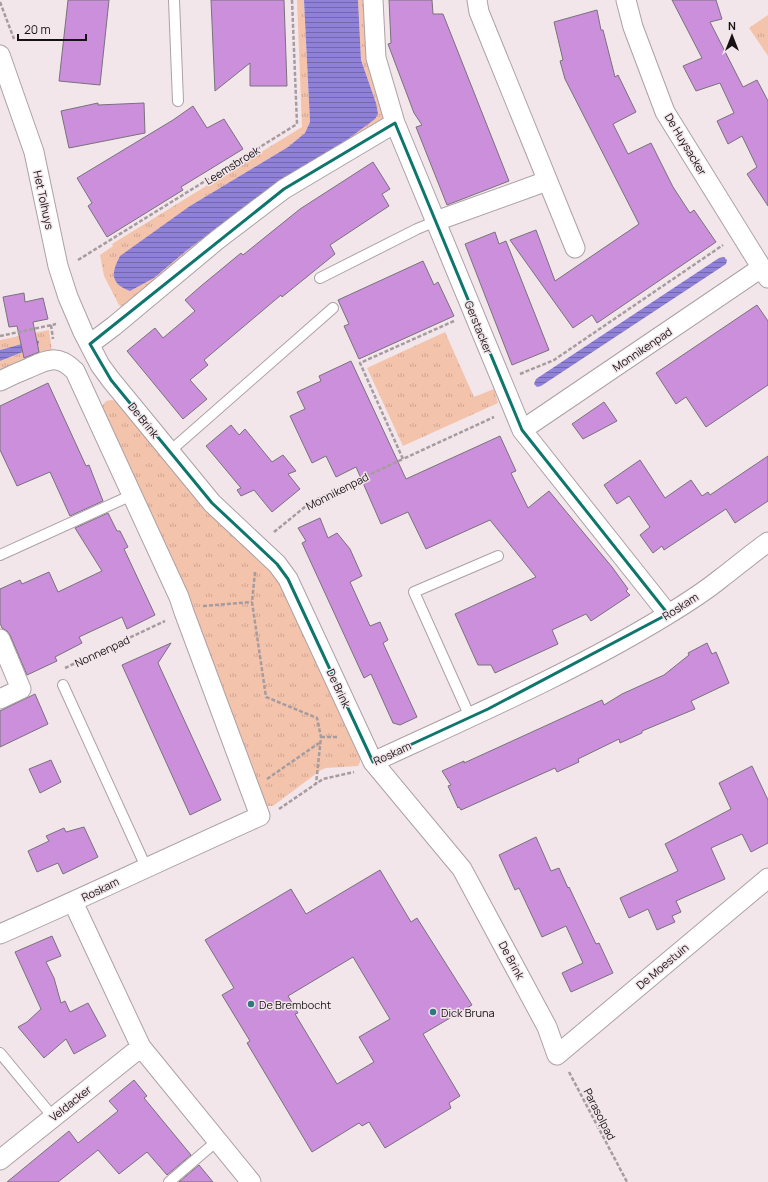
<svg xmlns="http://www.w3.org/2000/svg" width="768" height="1182" viewBox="0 0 768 1182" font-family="Manrope,sans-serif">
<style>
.grass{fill:url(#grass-tufts)}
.water{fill:url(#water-rules)}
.building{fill:#cb8fdc;stroke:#78727a;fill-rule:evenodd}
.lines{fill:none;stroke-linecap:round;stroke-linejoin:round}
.lane-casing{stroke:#aca1a6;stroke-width:12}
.street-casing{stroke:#aca1a6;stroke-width:21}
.path{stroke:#a59ca0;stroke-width:2.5;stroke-dasharray:4 2;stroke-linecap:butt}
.lane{stroke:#fff;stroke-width:10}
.street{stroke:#fff;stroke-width:19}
.marked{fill:none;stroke:#0f766e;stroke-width:3;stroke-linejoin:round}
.poi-dot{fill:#30797f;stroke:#f2e6eb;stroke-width:1.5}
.labels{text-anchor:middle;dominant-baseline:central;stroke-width:3;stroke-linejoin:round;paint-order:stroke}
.street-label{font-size:11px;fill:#161214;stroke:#f2e6eb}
.poi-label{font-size:11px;fill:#161214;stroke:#f2e6eb;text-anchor:start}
</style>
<defs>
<pattern id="grass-tufts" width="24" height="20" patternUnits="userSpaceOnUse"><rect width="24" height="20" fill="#f4c3ac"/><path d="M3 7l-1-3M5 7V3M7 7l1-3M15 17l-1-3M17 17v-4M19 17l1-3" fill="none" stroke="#d0a693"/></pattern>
<pattern id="water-rules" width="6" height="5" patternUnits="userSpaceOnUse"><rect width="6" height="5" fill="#8e81d7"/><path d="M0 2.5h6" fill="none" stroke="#7368ad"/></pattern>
</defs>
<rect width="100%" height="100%" fill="#f2e6eb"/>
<!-- grass -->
<path class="grass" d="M297,0H304L310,122L305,133L288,147L190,206L130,291L154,278L186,251L264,192L348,139L376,103L361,60L358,0H364L367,61L388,116L139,297L136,295L122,307L119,305L104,276L100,255L113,246L112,244L302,127Z
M768,15V56L749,28Z
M49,330L52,351L0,374V361L38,346L36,340L0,350V340Z
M445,332L474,397L494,389L498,403L403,446L367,368Z
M111,400L116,401L207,510L273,574L281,585L360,757V762L358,766L326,768L321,770L273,806H266L103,410V405L106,401Z"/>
<!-- water -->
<path class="water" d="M304,0H358L361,60L376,103L378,114L375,119L348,139L264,192L186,251L154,278L130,291C110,284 111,273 120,256L190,206L288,147L305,133L310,122Z
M724,257L727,260L726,264L541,386L537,387L534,384L536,379L719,258Z
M36,340L39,341L38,346L0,361V350Z"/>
<!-- building -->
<path class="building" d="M68,0H109L100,85L59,81Z
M211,0H284L287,86H250V63L215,91Z
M389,0H432L433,14H443L509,181L447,205L416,127L422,125L414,113L388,44L391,43Z
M672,0H716L722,19L710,22L743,87L757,80L768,101V206L747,174L757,167L742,136L728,144L717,121L734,113L720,83L696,91L683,66L702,58Z
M597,10L601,30H603L615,77L618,75L636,112L613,124L628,154L651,143L673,187L690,213L694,210L716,242L597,323L592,315L573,328L510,240L536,230L555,281L639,224L565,79L560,61L563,60L554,22Z
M98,103V105L144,103L145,133L69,148L61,111Z
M193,106L207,128L224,119L243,149L181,187L183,190L107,237L88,206L92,203L77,178L173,120Z
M373,162L390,189L382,194L389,206L330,245L335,254L282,297L281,295L204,360L208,365L190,380L207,399L183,419L127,351L155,328L163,338L195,311L185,300L201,286L241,253L243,255L300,209Z
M495,232L499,244L506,241L549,350L512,365L465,244Z
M423,261L434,285L438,282L454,316L359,359L344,326L349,324L338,300Z
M24,293L25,302L43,298L48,319L33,322L39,352L24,358L17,326L9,327L3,297Z
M757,305L768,321V385L706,427L686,397L676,404L656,373Z
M351,361L406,479L500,436L516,471L511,473L528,508L549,491L612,567L628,589L626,591L630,595L591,621L586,614L552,630L558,644L495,673L491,665H478L455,614L536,577L490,520L426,549L408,512L381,524L356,467L336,477L326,456L312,463L290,416L305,409L297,392L321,381L319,376Z
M48,383L86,466L89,465L103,501L70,516L50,472L17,486L0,450V406Z
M604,402L617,421L583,439L572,424Z
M231,425L239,435L245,429L272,462L283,455L296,471L288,474L300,489L272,512L254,490L241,496L237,490L241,488L206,446Z
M768,456V501L735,523L726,509L664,550L662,546L653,553L640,535L650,527L629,496L617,504L604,485L640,460L665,498L691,480L702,496L708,492L710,495Z
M108,513L117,531H120L128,547L124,549L155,615L127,629L122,617L79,637L82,643L55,657L57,661L27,675L10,635L7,631L2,628L0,623V589L20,580L22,584L49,572L58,592L102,571L75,528Z
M320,518L328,538L337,533L350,549L362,576L350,582L370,626L380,622L388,640L383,643L417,717L400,725L393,723L371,674L364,678L302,543L306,541L298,528Z
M171,643L158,663L221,800L190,815L122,665Z
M707,643L712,654L716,652L729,683L691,701L695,709L642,731V733L620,743L619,739L578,759L579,762L557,772L555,768L461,810L459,807L458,808L448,786L451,785L442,771L464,761V763L602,700L604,705L622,694L664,675L689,655L688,653Z
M35,694L48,724L0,747V711Z
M51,760L61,782L40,793L29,769Z
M752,766L768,800V843L751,852L742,834L711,848L725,879L676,901L681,912L672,916L675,922L657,930L648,909L629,918L620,898L678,871L665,844L731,809L719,783Z
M84,827L98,857L63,874L58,863L37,872L28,851L49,841L46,836L64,828L66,832Z
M536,837L551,871L559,868L568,888L569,887L596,944L599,943L613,973L571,992L562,973L583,963L566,926L542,937L519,888L515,890L499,855Z
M380,870L411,922L417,918L472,1005L423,1034L460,1096L449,1103L451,1108L385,1148L369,1122L362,1126L359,1123L312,1152L247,1043L250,1041L222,995L234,988L205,940L291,889L306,914ZM353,957L390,1019L359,1037L374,1062L337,1084L295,1014L298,1013L288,996Z
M52,936L61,956L46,962L54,978L61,1003L65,1001L70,1012L88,1003L106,1036L74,1054L66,1039L44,1058L18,1027L27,1022L41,1009L15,952Z
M134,1080L147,1096L144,1098L191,1155L167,1175L147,1152L119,1174L98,1150L58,1182H7L69,1131L78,1143L118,1111L109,1101Z
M199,1165L213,1182H179Z"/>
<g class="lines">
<defs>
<path id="lane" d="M174,0L178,101
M320,278L417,229L436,221
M169,452L333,308
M0,555L132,495
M63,685L146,867
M470,717L414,592L498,556
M0,1053L53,1117
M169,1182L217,1141"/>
<path id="street" d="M373,0L376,58L395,123L522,430L668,614
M477,0L479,12L575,248
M626,0L633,27L665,112L768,278
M0,55L34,152L58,266L68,297L83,332L100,365L111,380L212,503L277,564L288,579L373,762L462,869L547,1027L557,1055L768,878
M436,221L547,181
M90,344L114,326L217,240L284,189L395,123
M0,381C10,376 19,372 29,368C49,359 58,354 75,371L179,597L184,612L260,816C173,855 87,896 0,934
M522,430L761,268
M0,639L21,689L0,699
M373,762C472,716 574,672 667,615C685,604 704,592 720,579C736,567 751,554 768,542
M73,902L141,1047L251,1182
M0,1160L141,1047"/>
</defs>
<!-- lane casing -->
<use href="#lane" class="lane-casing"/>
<!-- street casing -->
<use href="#street" class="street-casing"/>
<!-- path -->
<path class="path" d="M0,2L14,39
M78,260L297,124L292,0
M454,321L360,363L403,459L494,417
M51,325L53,339
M0,336L56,324
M520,374L554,360L723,245
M274,532L311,502L403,459
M255,572L252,602L266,697L317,718L321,737L316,784
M203,606L252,602
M65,668L165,621
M321,737H339
M267,779L319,743
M279,809L323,779L354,772
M569,1072L627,1182"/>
<!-- lane -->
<use href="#lane" class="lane"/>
<!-- street -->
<use href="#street" class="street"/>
</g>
<!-- marked area -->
<path class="marked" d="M395,123L522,430L668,614L488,709L373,762L288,579L277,564L212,503L111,380L90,344L284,189Z"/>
<!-- markers -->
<g class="poi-dot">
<circle cx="251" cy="1004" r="4"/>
<circle cx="433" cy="1012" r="4"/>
</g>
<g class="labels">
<!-- street labels -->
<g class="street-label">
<text transform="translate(686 144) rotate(59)">De Huysacker</text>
<text transform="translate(232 165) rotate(-32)">Leemsbroek</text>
<text transform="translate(44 200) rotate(78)">Het Tolhuys</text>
<text transform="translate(479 327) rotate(68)">Gerstacker</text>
<text transform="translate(642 349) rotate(-34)">Monnikenpad</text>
<text transform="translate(144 420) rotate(51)">De Brink</text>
<text transform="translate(337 491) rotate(-27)">Monnikenpad</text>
<text transform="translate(680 606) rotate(-33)">Roskam</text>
<text transform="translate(102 651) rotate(-25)">Nonnenpad</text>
<text transform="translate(339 688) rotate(65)">De Brink</text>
<text transform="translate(392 753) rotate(-25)">Roskam</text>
<text transform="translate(100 889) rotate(-26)">Roskam</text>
<text transform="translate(512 960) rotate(62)">De Brink</text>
<text transform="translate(662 966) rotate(-40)">De Moestuin</text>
<text transform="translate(70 1103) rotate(-39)">Veldacker</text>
<text transform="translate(600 1114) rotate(63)">Parasolpad</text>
</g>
<!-- poi labels -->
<g class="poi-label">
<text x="259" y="1004">De Brembocht</text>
<text x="441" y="1012">Dick Bruna</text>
</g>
</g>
<!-- north arrow -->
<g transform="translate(732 36)" stroke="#f2e6eb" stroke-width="3" paint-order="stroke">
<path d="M0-3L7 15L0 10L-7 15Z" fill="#161214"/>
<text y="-6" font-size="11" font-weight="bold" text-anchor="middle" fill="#161214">N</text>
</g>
<!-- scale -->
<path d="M18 34v6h68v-6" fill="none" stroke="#161214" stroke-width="2"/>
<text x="24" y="34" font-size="12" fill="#161214" stroke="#f2e6eb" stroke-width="3" paint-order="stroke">20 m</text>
</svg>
